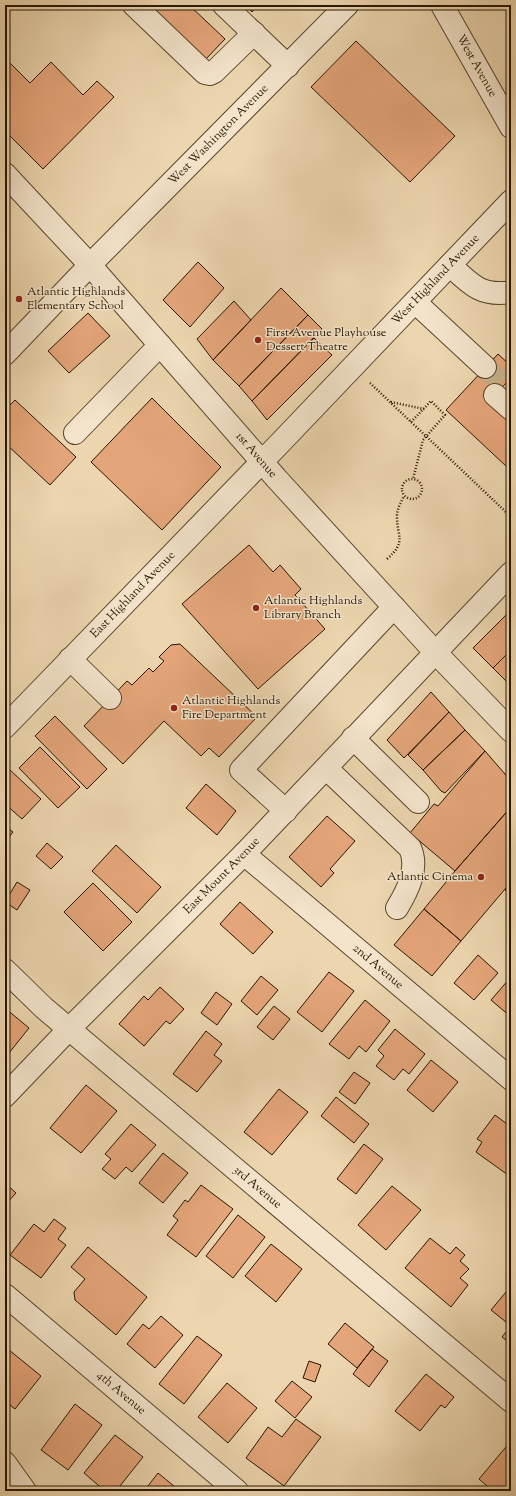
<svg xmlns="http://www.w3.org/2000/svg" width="516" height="1496" viewBox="0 0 516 1496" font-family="'Sorts Mill Goudy',serif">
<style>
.building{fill:#e5a57a;stroke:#271601}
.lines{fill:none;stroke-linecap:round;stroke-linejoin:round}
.minor-tunnel{stroke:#c5b08c;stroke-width:22;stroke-dasharray:22 11;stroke-linecap:butt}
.minor-casing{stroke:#58462c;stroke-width:24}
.path{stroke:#271601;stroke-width:2.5;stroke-dasharray:1 2;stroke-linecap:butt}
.minor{stroke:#f3e4cb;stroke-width:22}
.poi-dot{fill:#8f2418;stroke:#f3e4cb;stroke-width:1.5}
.labels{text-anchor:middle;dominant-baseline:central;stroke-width:3;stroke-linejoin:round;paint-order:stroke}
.street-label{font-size:12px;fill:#271601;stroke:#f3e4cb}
.poi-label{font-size:12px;fill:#271601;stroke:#f3e4cb;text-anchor:start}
</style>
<rect width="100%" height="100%" fill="#edd6af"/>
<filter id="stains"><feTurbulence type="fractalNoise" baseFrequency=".005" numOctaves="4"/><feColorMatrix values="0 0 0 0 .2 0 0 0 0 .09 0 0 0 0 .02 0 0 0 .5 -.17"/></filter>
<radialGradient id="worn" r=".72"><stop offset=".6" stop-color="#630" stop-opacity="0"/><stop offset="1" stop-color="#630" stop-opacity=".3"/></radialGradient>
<!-- building -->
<path class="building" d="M148,5H189L225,39L205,60Z
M245,5H258L252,12Z
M356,41L455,136L410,182L311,87Z
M5,58L30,83L51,62L83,95L97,81L114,97L43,169L5,131V106L10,102L5,97Z
M198,262L224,288L190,327L163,300Z
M5,275L10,280L5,286Z
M281,288L308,315L239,386L213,360Z
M234,301L251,320L213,360L197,339Z
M88,313L110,336L69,373L48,351Z
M308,315L322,329L252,401L239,386Z
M314,338L332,355L267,420L252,401Z
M498,354L511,366V378L489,401L511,422V462L507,467L446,410Z
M152,398L221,467L162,530L91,462Z
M15,400L76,457L50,485L5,443V410Z
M249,545L273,572L280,565L301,589L295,595L325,629L258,689L182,604Z
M511,610V650L493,668L473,648Z
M180,644L257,717L219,757L209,748L201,756L164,721L123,764L84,726L127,681L132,685L149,668L153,672L164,661L159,657L171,645Z
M511,650V686L493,668Z
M431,692L449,712L404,758L387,740Z
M449,712L465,730L423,770L408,755Z
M55,716L107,769L87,789L35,736Z
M465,730L485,751L445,793L441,791L423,770Z
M40,747L80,787L58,808L19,768Z
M485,751L511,781V807L455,871L410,833L434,804L438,806Z
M9,769L41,799L22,819L5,804V773Z
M206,784L236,811L217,835L186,808Z
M511,807V882L461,941L424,909L455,871Z
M327,816L355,841L330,869L334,873L321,887L289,857Z
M5,826L13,832L5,842Z
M47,843L63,857L51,869L36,856Z
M116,845L161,887L137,913L92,871Z
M17,882L30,890L17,910L5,902Z
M511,882V895L505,890Z
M93,883L132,922L103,951L64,912Z
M240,902L273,932L253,954L220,924Z
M424,909L461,941L432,976L394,945Z
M478,955L498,973L474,1000L454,983Z
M329,972L354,991L322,1032L297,1012Z
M261,976L278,990L257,1015L241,1001Z
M510,978H511V1017L491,1000Z
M160,987L184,1009L170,1024L166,1021L144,1046L119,1024L144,996L148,1000Z
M216,992L232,1004L217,1025L201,1013Z
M365,1000L390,1021L366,1052L359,1046L349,1059L329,1044Z
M274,1006L290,1019L273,1040L257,1027Z
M5,1008L29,1028L9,1053L5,1049Z
M395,1029L425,1054L409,1074L403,1069L394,1080L376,1066L384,1056L378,1050Z
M206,1031L222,1044L214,1055L222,1061L197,1092L173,1074Z
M431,1060L458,1082L433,1112L407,1090Z
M354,1072L370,1083L355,1104L339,1092Z
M86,1085L117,1111L81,1153L50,1128Z
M279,1089L308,1112L272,1155L244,1132Z
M336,1097L369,1124L354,1143L321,1116Z
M495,1115L511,1127V1171L508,1175L476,1152L482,1142L477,1139Z
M131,1124L156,1145L132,1172L126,1167L115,1179L102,1169L111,1159L105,1154Z
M364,1144L383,1159L356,1194L337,1179Z
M163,1153L188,1173L163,1203L139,1183Z
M5,1183L16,1193L5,1205Z
M201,1185L233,1209L196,1257L167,1235L178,1220L173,1216L185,1200L188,1202Z
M392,1186L421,1210L386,1250L358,1225Z
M238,1215L265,1237L233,1278L206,1256Z
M54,1219L66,1228L58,1239L66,1245L41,1278L10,1255L34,1224L44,1232Z
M430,1238L450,1254L456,1247L465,1255L460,1261L469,1269L460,1278L468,1285L451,1307L405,1268Z
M271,1244L302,1269L276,1302L245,1276Z
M88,1247L147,1297L116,1335L75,1300L74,1292L85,1279L71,1267Z
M511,1286V1344L502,1337L511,1326L491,1310Z
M161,1316L183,1335L155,1368L127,1344L143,1324L149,1329Z
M345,1323L374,1347L357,1368L328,1344Z
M197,1336L222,1355L184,1404L159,1384Z
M372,1349L388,1361L369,1387L353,1374Z
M9,1350L41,1376L15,1409L5,1401V1355Z
M309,1361L321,1365L315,1382L303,1378Z
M426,1374L454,1397L445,1408L441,1405L420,1431L395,1411Z
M292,1381L312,1397L295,1418L275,1401Z
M227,1383L257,1408L228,1443L198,1417Z
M75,1404L102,1425L68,1470L41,1450Z
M296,1419L321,1437L284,1486L246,1458L268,1427L282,1437Z
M115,1435L143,1457L116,1491H105L84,1473Z
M511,1441V1491H493L479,1479Z
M158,1473L180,1491H144Z"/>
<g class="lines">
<!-- minor-tunnel -->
<path class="minor-tunnel" d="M485,367L504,385"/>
<defs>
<g id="minor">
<path d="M134,5L205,73L210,74L214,72L254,33"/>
<path d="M224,5L288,66"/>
<path id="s1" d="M442,5L511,127"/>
<path id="s2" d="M5,174L90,265L276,478L435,652L511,731"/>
<path d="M450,265C470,284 481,297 511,292"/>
<path d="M415,302L485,367"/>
<path id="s3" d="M5,354L90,265L347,5"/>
<path d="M495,395L511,409"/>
<path d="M75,433L160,345"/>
<path d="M70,659L110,698"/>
<path id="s4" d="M5,727L282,441L511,201"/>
<path d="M353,738L418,802"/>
<path d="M326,768L410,848C419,868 408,890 397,908"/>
<path d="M286,811L241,770L394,607"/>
<path id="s5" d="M244,854L511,1079"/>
<path id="s6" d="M5,970L44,1008L69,1029L511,1401"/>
<path id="s7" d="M5,1096L69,1029L244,854L511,573"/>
<path id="s8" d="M5,1295L237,1491"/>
<path d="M5,1463L25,1491"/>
</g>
</defs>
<!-- minor casing -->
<use href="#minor" class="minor-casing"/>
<!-- path -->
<path class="path" d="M370,383L508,514
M391,402L424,409
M411,422L431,401L445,415L423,440L413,479
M402 489a10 10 0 1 1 20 0a10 10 0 1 1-20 0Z
M387,559C407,541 397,538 397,516C397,509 401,502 404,496"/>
<!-- minor -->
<use href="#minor" class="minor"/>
</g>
<!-- markers -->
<g class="poi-dot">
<circle cx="19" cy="299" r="4"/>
<circle cx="258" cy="340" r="4"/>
<circle cx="256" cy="608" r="4"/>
<circle cx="174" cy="708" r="4"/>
<circle cx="481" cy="877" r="4"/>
</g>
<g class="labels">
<!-- street labels -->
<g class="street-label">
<text stroke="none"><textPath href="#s1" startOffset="70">West Avenue</textPath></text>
<text stroke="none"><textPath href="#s3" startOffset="306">West Washington Avenue</textPath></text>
<text stroke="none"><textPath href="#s4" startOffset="621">West Highland Avenue</textPath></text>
<text stroke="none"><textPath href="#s2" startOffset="377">1st Avenue</textPath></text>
<text stroke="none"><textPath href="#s4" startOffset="184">East Highland Avenue</textPath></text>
<text stroke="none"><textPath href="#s7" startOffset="309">East Mount Avenue</textPath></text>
<text stroke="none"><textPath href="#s5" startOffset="175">2nd Avenue</textPath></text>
<text stroke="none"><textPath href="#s6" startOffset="333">3rd Avenue</textPath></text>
<text stroke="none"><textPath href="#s8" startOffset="152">4th Avenue</textPath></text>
</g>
<!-- poi labels -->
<g class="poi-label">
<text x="27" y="292">Atlantic Highlands<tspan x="27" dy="14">Elementary School</tspan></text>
<text x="266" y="333">First Avenue Playhouse<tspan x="266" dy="14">Dessert Theatre</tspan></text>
<text x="264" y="601">Atlantic Highlands<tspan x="264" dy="14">Library Branch</tspan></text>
<text x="182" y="701">Atlantic Highlands<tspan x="182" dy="14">Fire Department</tspan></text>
<text x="473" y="877" text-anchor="end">Atlantic Cinema</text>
</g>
</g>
<!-- margin -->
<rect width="516" height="1496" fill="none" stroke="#edd6af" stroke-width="20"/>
<rect x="6" y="6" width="504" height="1484" fill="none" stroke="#271601" stroke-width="2"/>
<rect x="10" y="10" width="496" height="1476" fill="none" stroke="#271601"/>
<rect width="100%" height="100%" filter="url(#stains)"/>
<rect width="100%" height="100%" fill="url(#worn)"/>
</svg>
